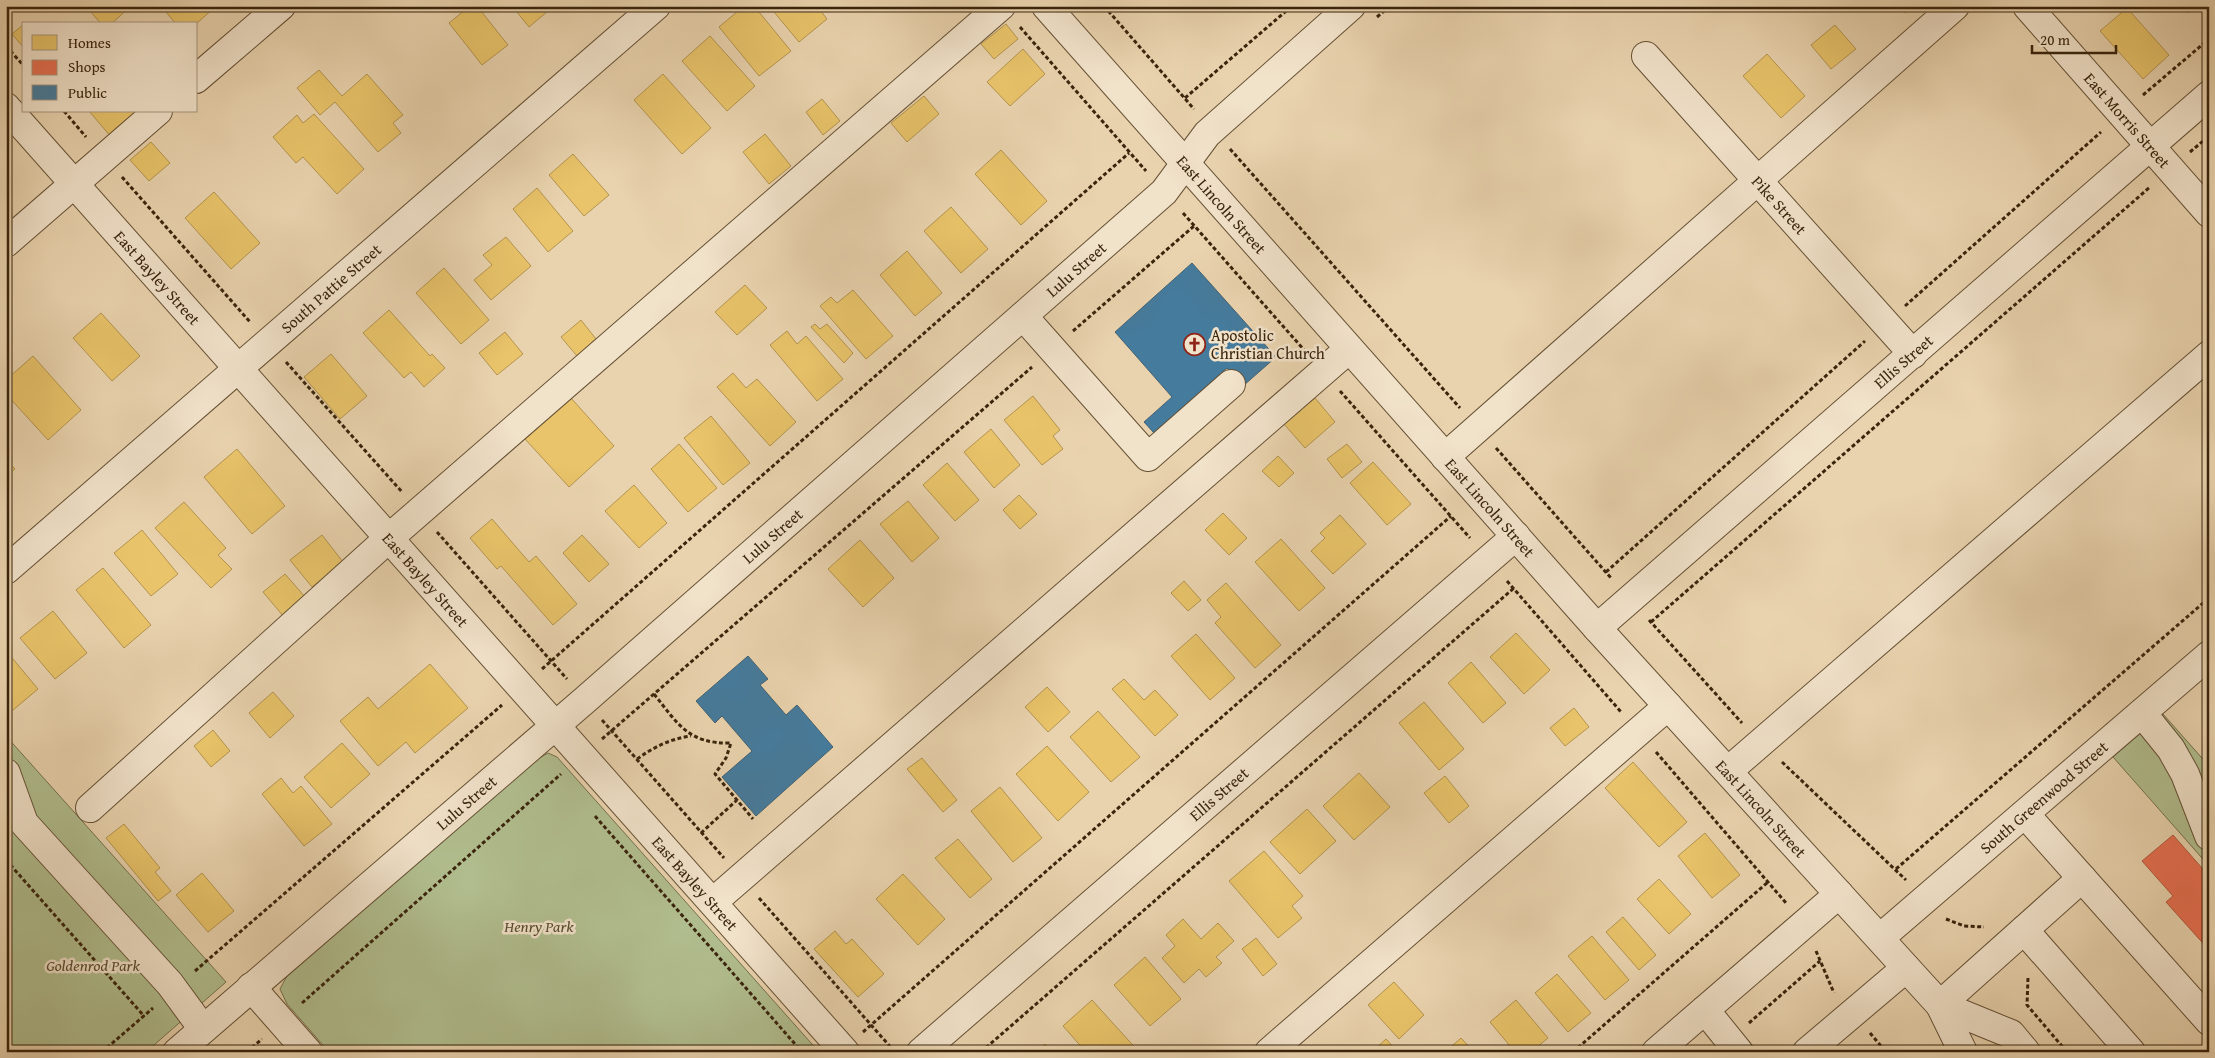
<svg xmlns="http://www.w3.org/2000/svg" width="2215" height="1058" viewBox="0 0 2215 1058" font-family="'Gentium Book Plus',serif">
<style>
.green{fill:#b1be8f;stroke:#75714e}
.homes{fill:#e9c46a;stroke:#b4944e}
.shops{fill:#e76f51;stroke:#b3583c}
.public{fill:#457b9d;stroke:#416172}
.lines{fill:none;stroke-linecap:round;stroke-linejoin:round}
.minor-casing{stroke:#655034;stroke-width:30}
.path{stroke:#39240c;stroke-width:3;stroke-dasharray:4 2.5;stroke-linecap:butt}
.minor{stroke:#f1e2ca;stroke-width:28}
.labels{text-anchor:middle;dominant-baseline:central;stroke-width:5;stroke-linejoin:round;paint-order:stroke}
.street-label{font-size:16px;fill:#39240c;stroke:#f1e2ca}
.poi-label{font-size:16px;fill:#39240c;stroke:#f1e2ca;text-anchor:start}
.park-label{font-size:16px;font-style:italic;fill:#574a2d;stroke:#f1e2ca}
</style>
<rect width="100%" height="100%" fill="#e9d3ae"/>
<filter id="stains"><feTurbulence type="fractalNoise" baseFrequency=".004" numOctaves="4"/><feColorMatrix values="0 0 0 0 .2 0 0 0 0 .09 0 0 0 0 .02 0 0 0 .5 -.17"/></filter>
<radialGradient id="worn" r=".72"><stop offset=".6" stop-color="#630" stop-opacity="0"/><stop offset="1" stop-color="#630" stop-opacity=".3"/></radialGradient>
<!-- green -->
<path class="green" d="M2163,714L2209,766V866L2113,757Z
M6,736L226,982L146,1052H6Z
M548,753L557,757L819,1052H329L287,1004L280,989L287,976L533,762Z"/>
<!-- homes -->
<path class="homes" d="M86,6H131L111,24H101Z
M161,6H213L214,8L196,24H176Z
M470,6H477L508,45L482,65L449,23Z
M512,6H554L529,27Z
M744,6H754L791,51L759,76L719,27Z
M769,6H817L827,19L799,42Z
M1899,6H1914L1905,13Z
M2182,6H2196L2187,13Z
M2199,6H2209V18Z
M2127,8L2169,55L2143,79L2100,31Z
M24,24V48L12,34Z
M1006,24L1018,39L994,59L981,44Z
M1835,25L1856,49L1831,69L1811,45Z
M710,36L755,86L727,111L682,61Z
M1023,49L1045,74L1010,106L987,82Z
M1767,54L1805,96L1781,118L1743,76Z
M319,70L342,96L367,74L403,115L393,123L401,133L378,152L335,102L320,115L297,88Z
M663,74L711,128L682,154L634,100Z
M924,96L939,114L907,142L891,123Z
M822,99L840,121L823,135L806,112Z
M89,111H139L111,137Z
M314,114L364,169L337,194L303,157L296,163L273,137L297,115L303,123Z
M765,134L791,166L769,184L743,152Z
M151,142L170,163L149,181L130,160Z
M1001,150L1047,201L1021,225L975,174Z
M573,154L609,195L584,216L549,175Z
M537,188L573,231L548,252L513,209Z
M214,192L260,243L231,269L185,218Z
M951,207L988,249L961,273L924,231Z
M506,237L531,266L491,300L474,280L492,265L483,255Z
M907,251L942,293L915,316L880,275Z
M444,268L489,320L461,344L416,293Z
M745,285L767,308L737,335L715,312Z
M853,290L893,336L866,359L820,306L831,297L837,303Z
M389,310L430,356L432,354L445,368L424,387L411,372L404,378L363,333Z
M101,313L140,356L112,381L73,338Z
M581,320L596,339L577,356L561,337Z
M815,324L820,329L827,324L853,353L844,363L811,327Z
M787,331L797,344L806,336L843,379L817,401L770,345Z
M505,332L523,354L497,375L479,353Z
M331,354L367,396L340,419L304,377Z
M33,356L81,410L48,440L6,394V380Z
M733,373L746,388L757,379L796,422L770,446L717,387Z
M1033,396L1060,430L1053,436L1063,449L1042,465L1004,420Z
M571,398L614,446L569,487L525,439Z
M1315,398L1335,422L1305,448L1284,424Z
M711,416L750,463L723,485L684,438Z
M991,429L1020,465L994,488L964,452Z
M679,444L717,488L688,512L651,469Z
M1347,444L1362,462L1342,478L1327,459Z
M237,449L285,506L252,534L204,477Z
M1278,456L1294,473L1279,487L1262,471Z
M6,459L15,469L6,476Z
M1373,462L1411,504L1387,525L1350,483Z
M947,463L979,500L955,521L923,485Z
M634,485L667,523L639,548L605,511Z
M1019,495L1037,514L1020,529L1003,510Z
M908,501L939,538L912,562L880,524Z
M184,502L226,548L218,555L232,569L211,588L155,528Z
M1223,513L1247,538L1229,555L1205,530Z
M1340,515L1366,544L1333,574L1311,551L1325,538L1320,533Z
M492,519L529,562L536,556L577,604L553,625L501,566L497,569L470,538Z
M142,530L178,574L151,596L114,553Z
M322,535L343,562L312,587L290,560Z
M582,535L609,564L589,582L563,553Z
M1281,539L1325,588L1299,611L1255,562Z
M860,540L894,578L863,607L828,569Z
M103,568L151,625L124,648L76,590Z
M285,574L306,598L284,617L263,592Z
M1184,581L1201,600L1188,611L1171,593Z
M1226,583L1281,645L1255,668L1215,623L1221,617L1207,600Z
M53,611L87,653L55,679L20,638Z
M1516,633L1550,670L1524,694L1490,657Z
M1196,634L1235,678L1210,700L1171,656Z
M8,653L38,689L6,716V654Z
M1471,662L1506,703L1483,723L1448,683Z
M430,664L468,708L415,753L406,742L378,766L340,721L368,697L378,709Z
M1124,679L1144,700L1155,690L1178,715L1155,736L1112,689Z
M1047,687L1070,712L1048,732L1025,707Z
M273,692L294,716L270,738L249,713Z
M1424,702L1464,749L1439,770L1399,723Z
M1574,708L1589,727L1565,746L1550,728Z
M1098,711L1140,757L1111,782L1070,737Z
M213,730L230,751L211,767L194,746Z
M342,743L370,774L331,808L304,777Z
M1047,746L1089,792L1058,821L1016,774Z
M922,758L957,800L943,812L907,769Z
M1633,762L1687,822L1659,847L1605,788Z
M1359,773L1390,807L1354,840L1323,806Z
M1445,776L1469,806L1449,823L1424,793Z
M281,778L293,793L301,786L332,824L304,846L262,794Z
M1000,787L1042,838L1013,862L971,811Z
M1307,809L1336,841L1300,874L1270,842Z
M124,824L160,868L155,872L171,891L158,901L106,838Z
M1705,833L1740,875L1712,898L1678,856Z
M958,839L992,879L970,898L935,858Z
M1264,851L1303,896L1292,906L1302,918L1278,938L1229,881Z
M202,873L234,911L208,932L176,895Z
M903,874L945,919L918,945L876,899Z
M1659,879L1691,914L1669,934L1637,899Z
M1623,917L1656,955L1639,970L1606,932Z
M1183,919L1201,939L1218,923L1234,941L1216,957L1222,963L1206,977L1199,969L1184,983L1162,958L1175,946L1166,935Z
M835,931L846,944L852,939L884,974L858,997L814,949Z
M1592,936L1629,980L1605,1000L1568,956Z
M1256,938L1277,964L1263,976L1242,949Z
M1145,957L1181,999L1150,1026L1114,985Z
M1557,974L1591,1013L1568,1032L1535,993Z
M1394,982L1424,1015L1399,1039L1368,1005Z
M1092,1000L1139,1052H1086L1063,1026Z
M1516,1000L1548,1038L1531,1052H1515L1490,1022Z
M1461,1038L1474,1052H1445Z
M1386,1039L1398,1052H1372Z
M1045,1044L1053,1052H1037Z"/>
<!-- shops -->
<path class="shops" d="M2173,835L2209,876V950L2166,902L2173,896L2142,861Z"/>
<!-- public -->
<path class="public" d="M1192,263L1276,357L1243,386L1227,368L1154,433L1144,422L1172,397L1115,332Z
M748,656L768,679L760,685L786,715L797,705L833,747L756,816L722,777L752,751L722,716L715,723L696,701Z"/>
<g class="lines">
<defs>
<g id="minor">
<path id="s1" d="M1046,6L1597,628L1940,1005L1963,1052"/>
<path id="s2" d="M2027,6L2209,213"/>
<path id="s3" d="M1646,56L1913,354"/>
<path d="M196,79L281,6"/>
<path id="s4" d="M6,107L845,1052"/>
<path d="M6,243L158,111"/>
<path d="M1023,316L1148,457L1231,384"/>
<path d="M1445,457L1955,6"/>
<path id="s5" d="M6,570L656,6"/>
<path id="s6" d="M1597,628L2209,95"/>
<path d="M2142,713L2171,749L2185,774L2209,836"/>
<path d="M1728,771L2209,355"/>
<path d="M6,773L24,823L170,984L203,1029"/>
<path d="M90,808L389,538L1001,6"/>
<path d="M2025,814L2209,1021"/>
<path d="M713,902L1349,349"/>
<path d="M2024,930L2131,1052"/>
<path id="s7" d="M1880,938L2209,655"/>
<path d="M251,987L308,1052"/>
<path d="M1940,1005L2082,878"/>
<path d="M1940,1005L2011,1034L2026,1052"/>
<path d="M1705,1010L1739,1052"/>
<path id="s8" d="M177,1052L585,700L1164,192L1207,134L1351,6"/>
<path id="s9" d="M921,1052L1516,536"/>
<path d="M1269,1052L1668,706"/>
<path d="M1656,1052L1839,894"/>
<path d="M1807,1052L1906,968"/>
</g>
</defs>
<!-- minor casing -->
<use href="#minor" class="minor-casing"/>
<!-- path -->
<path class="path" d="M1104,6L1194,109
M1377,17L1390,6
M1020,27L1146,171
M6,46L24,66
M2143,95L2209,39
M1185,98L1292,6
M64,111L86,137
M1230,149L1460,408
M2190,152L2209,136
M122,177L250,322
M1183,213L1305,351
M1905,306L2101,132
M1073,331L1194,226
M286,362L402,492
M1340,391L1470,538
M1496,448L1611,578
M437,532L567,679
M1606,572L1865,341
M1507,581L1621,712
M1649,620L1742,723
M1651,622L2150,187
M542,669L1129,153
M654,694C678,724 688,744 731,743L726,758L715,774L753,819
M602,720L724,858
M602,739L1032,367
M1656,752L1786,903
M637,759C654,747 670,739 691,736
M1782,762L1906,880
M595,816L802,1052
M701,833L737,800
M6,860L144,1016
M1896,869L2209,598
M759,898L894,1051
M1946,919L1964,926L1984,927
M1816,951L1834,993
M195,971L502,705
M2028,978L2027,1005L2067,1052
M302,1003L561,774
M1749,1023L1820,961
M863,1032L1451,516
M1870,1033L1886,1052
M102,1052L153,1008
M247,1052L262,1039
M981,1052L1514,588
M1573,1052L1768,882"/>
<!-- minor -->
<use href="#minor" class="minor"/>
</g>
<!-- icons -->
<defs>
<symbol id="church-ring" viewBox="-11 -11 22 22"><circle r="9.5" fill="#f1e2ca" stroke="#8f2418" stroke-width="1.5"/><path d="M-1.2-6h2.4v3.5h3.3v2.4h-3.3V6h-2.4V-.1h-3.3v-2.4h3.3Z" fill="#8f2418"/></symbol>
</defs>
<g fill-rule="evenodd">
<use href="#church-ring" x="1182" y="332" width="25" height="25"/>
</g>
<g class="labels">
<!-- street labels -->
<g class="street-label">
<text stroke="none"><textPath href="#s2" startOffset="152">East Morris Street</textPath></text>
<text stroke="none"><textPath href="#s1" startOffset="265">East Lincoln Street</textPath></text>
<text stroke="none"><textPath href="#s3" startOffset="200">Pike Street</textPath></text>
<text stroke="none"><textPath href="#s8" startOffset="1192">Lulu Street</textPath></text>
<text stroke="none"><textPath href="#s4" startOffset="228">East Bayley Street</textPath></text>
<text stroke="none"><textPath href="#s5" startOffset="430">South Pattie Street</textPath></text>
<text stroke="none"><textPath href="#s6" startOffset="406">Ellis Street</textPath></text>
<text stroke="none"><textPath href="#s1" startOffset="670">East Lincoln Street</textPath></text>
<text stroke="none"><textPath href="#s8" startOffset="788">Lulu Street</textPath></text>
<text stroke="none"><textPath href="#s4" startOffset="632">East Bayley Street</textPath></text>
<text stroke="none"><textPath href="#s9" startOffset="394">Ellis Street</textPath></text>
<text stroke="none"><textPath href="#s7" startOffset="216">South Greenwood Street</textPath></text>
<text stroke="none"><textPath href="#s8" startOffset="382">Lulu Street</textPath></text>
<text stroke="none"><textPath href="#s1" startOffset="1075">East Lincoln Street</textPath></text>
<text stroke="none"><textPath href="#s4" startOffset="1038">East Bayley Street</textPath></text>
</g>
<!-- poi labels -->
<g class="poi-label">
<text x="1211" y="335">Apostolic<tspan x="1211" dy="18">Christian Church</tspan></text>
</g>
<!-- park labels -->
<g class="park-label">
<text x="539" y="926">Henry Park</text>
<text x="93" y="965">Goldenrod Park</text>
</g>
</g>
<!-- margin -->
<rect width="2215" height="1058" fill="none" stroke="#e9d3ae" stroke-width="25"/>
<rect x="8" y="8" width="2200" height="1043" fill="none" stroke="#39240c" stroke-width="2.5"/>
<rect x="12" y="12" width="2190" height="1033" fill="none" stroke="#39240c"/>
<!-- legend -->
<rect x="22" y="22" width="175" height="90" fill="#f1e2ca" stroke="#a7967e"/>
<rect x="32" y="35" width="25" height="15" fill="#e9c46a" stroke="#a7967e"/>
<text x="68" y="48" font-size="15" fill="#39240c">Homes</text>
<rect x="32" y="60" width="25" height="15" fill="#e76f51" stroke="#a7967e"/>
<text x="68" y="72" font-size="15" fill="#39240c">Shops</text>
<rect x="32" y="85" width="25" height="15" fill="#457b9d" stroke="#a7967e"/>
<text x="68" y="98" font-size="15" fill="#39240c">Public</text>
<!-- scale -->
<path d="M2032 45v8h84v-8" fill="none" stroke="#39240c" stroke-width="2.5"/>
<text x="2040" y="45" font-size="15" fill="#39240c" stroke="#f1e2ca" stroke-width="4" paint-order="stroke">20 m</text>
<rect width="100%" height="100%" filter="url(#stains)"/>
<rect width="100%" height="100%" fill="url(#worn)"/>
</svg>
